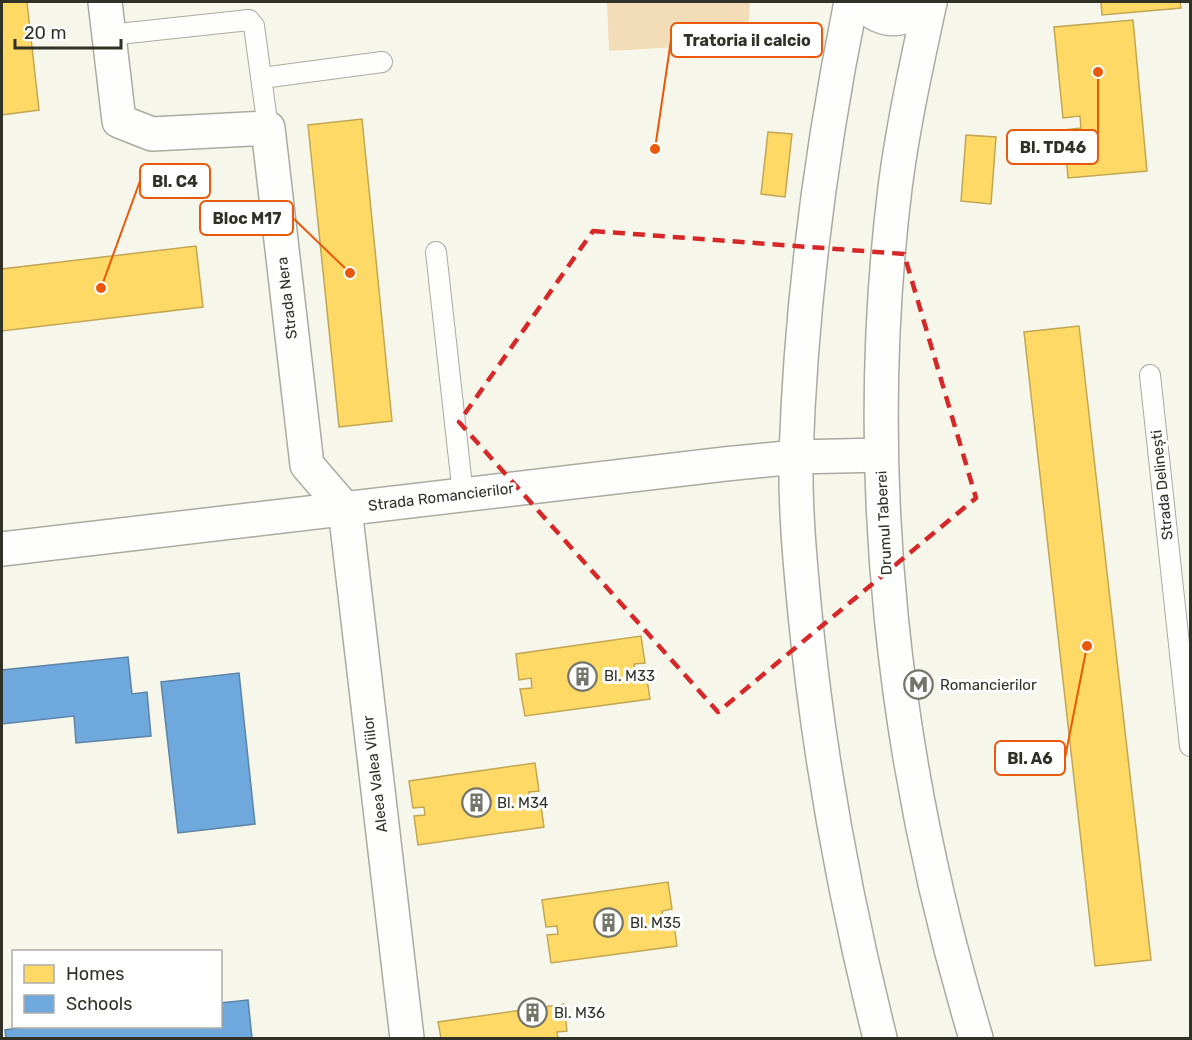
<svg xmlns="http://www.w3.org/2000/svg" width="1192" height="1040" font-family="Rubik,sans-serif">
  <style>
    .green { fill: #f3dcb8 }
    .homes { fill: #ffd966; stroke: #c1a753; stroke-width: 1.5 }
    .schools { fill: #6fa8dc; stroke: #5c84a6; stroke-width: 1.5 }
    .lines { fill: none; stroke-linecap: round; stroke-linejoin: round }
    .lane-casing { stroke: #aaaba0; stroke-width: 22 }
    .street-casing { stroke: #aaaba0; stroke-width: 36 }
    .secondary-casing { stroke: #aaaba0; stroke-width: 36 }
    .lane { stroke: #fefefc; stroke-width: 20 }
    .street { stroke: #fefefc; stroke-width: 33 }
    .secondary { stroke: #fefefc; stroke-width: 33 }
    .marked { fill: none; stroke: #d62828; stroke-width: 4.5; stroke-dasharray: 12 8; stroke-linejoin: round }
    .labels { text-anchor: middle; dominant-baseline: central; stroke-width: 6; stroke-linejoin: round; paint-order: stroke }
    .street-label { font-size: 15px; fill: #303127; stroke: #fff }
    .poi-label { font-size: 15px; fill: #303127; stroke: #fff; text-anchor: start }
    .leader { fill: none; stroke: #e8590c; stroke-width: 2 }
    .callout-dot { fill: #e8590c; stroke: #fff; stroke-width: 2 }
    .callout { fill: #fff; stroke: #e8590c; stroke-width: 2 }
    .callout-label { font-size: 16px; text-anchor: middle; font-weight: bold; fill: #303127 }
  </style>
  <rect width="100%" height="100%" fill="#f6f7ea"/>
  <polygon class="green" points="607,2 750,2 749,20 728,44 609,51"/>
  <g class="homes">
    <polygon points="2,2 27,2 39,110 2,115"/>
    <polygon points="1101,2 1180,2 1181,8 1102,15"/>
    <polygon points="1133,20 1147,171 1068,178 1064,130 1081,128 1080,116 1063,118 1054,27"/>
    <polygon points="362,119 392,421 339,427 308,125"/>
    <polygon points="768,132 792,134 785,197 761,194"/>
    <polygon points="966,135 996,137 991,204 961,201"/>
    <polygon points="196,246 203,307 2,331 2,269"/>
    <polygon points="1079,326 1151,960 1095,966 1024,332"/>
    <polygon points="641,636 645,663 634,664 636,673 646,672 650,699 525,716 520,689 532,688 531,678 519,680 516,654"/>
    <polygon points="535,763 539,791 529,792 530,800 540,799 544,827 418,845 414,816 425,815 424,807 413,808 409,781"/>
    <polygon points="668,882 672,909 662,911 663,920 673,918 677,946 551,963 547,935 558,934 557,926 546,927 542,900"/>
    <polygon points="564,1004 567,1031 557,1032 558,1038 441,1038 438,1022"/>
  </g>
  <g class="schools">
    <polygon points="128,657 132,694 147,692 151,736 76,743 74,716 2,724 2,670"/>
    <polygon points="239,673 255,824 178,833 161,682"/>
    <polygon points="248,1000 252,1038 6,1038 5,1030 31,1026 220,1026 220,1003"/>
  </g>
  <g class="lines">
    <defs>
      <g id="lane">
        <polyline points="109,35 249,20 254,26 268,128"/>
        <polyline points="262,78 382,62"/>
        <polyline points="436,252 463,495"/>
        <polyline points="1150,375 1190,746"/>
      </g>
      <polyline id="street" points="105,2 119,121 152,134 268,128 307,465 345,509 407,1038"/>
      <g id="secondary">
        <path d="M851 2C821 150 801 304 796 456 795 508 800 562 805 614 819 757 845 899 880 1038"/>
        <path d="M861 2C884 26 906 22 930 2"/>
        <path d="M930 2C917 63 903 125 895 188 860 473 893 764 976 1038"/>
        <polyline points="2,549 725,464 796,457 881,455"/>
      </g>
    </defs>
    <use href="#lane" class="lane-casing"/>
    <use href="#street" class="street-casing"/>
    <use href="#secondary" class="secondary-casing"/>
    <use href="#lane" class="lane"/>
    <use href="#street" class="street"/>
    <use href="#secondary" class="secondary"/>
  </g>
  <path class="marked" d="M593 231 904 254 976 498 718 712 459 422Z"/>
  <defs>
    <symbol id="building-ring" viewBox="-11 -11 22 22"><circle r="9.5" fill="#fff" stroke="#75766b" stroke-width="1.5"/><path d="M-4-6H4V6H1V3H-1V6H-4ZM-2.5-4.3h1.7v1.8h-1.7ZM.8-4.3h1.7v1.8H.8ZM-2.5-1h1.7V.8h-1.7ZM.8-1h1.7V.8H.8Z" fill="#75766b"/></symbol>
    <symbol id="metro-ring" viewBox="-11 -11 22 22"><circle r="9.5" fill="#fff" stroke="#75766b" stroke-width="1.5"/><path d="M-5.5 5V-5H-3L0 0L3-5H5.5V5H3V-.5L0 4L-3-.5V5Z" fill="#75766b"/></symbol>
  </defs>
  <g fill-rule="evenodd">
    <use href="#building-ring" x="566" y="660" width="33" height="33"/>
    <use href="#metro-ring" x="902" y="668" width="33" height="33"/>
    <use href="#building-ring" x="460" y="786" width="33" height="33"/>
    <use href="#building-ring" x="592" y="906" width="33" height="33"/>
    <use href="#building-ring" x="516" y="996" width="33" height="33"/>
  </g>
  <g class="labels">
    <g class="street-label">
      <text transform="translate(287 298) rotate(-97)">Strada Nera</text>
      <text transform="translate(1162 485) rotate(-96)">Strada Delinești</text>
      <text transform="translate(441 497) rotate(-7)">Strada Romancierilor</text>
      <text transform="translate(884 523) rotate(-93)">Drumul Taberei</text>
      <text transform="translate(375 774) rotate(-97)">Aleea Valea Viilor</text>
    </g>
    <g class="poi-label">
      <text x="604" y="676">Bl. M33</text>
      <text x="940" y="685">Romancierilor</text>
      <text x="497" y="803">Bl. M34</text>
      <text x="630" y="923">Bl. M35</text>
      <text x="554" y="1013">Bl. M36</text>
    </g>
  </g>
  <path class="leader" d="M655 149L671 40M1098 72L1098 147M101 288L140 181M350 273L293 218M1087 646L1065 758"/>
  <g class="callout-dot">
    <circle cx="655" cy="149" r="6"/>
    <circle cx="1098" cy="72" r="6"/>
    <circle cx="101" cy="288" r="6"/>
    <circle cx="350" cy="273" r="6"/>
    <circle cx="1087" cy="646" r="6"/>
  </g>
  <g class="callout">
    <rect x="671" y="23" width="151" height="34" rx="6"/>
    <rect x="1007" y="130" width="91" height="34" rx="6"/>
    <rect x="140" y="164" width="70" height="34" rx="6"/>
    <rect x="200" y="201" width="93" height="34" rx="6"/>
    <rect x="995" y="741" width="70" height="34" rx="6"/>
  </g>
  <g class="callout-label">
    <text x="747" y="46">Tratoria il calcio</text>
    <text x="1053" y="153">Bl. TD46</text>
    <text x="175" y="187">Bl. C4</text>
    <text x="247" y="224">Bloc M17</text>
    <text x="1030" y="764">Bl. A6</text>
  </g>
  <rect width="1192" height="1040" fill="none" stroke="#303127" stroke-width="6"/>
  <rect x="12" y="950" width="210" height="78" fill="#ffffff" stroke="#acada9" stroke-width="1.5"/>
  <rect x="24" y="965" width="30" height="18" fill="#ffd966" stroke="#acada9" stroke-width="1.5"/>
  <text x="66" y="980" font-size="18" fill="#303127">Homes</text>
  <rect x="24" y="995" width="30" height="18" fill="#6fa8dc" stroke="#acada9" stroke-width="1.5"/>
  <text x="66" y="1010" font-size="18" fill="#303127">Schools</text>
  <path d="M15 39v9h106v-9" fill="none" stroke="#303127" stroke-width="3"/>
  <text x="24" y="39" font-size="18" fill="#303127" stroke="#ffffff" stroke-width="4.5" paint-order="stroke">20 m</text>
</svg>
